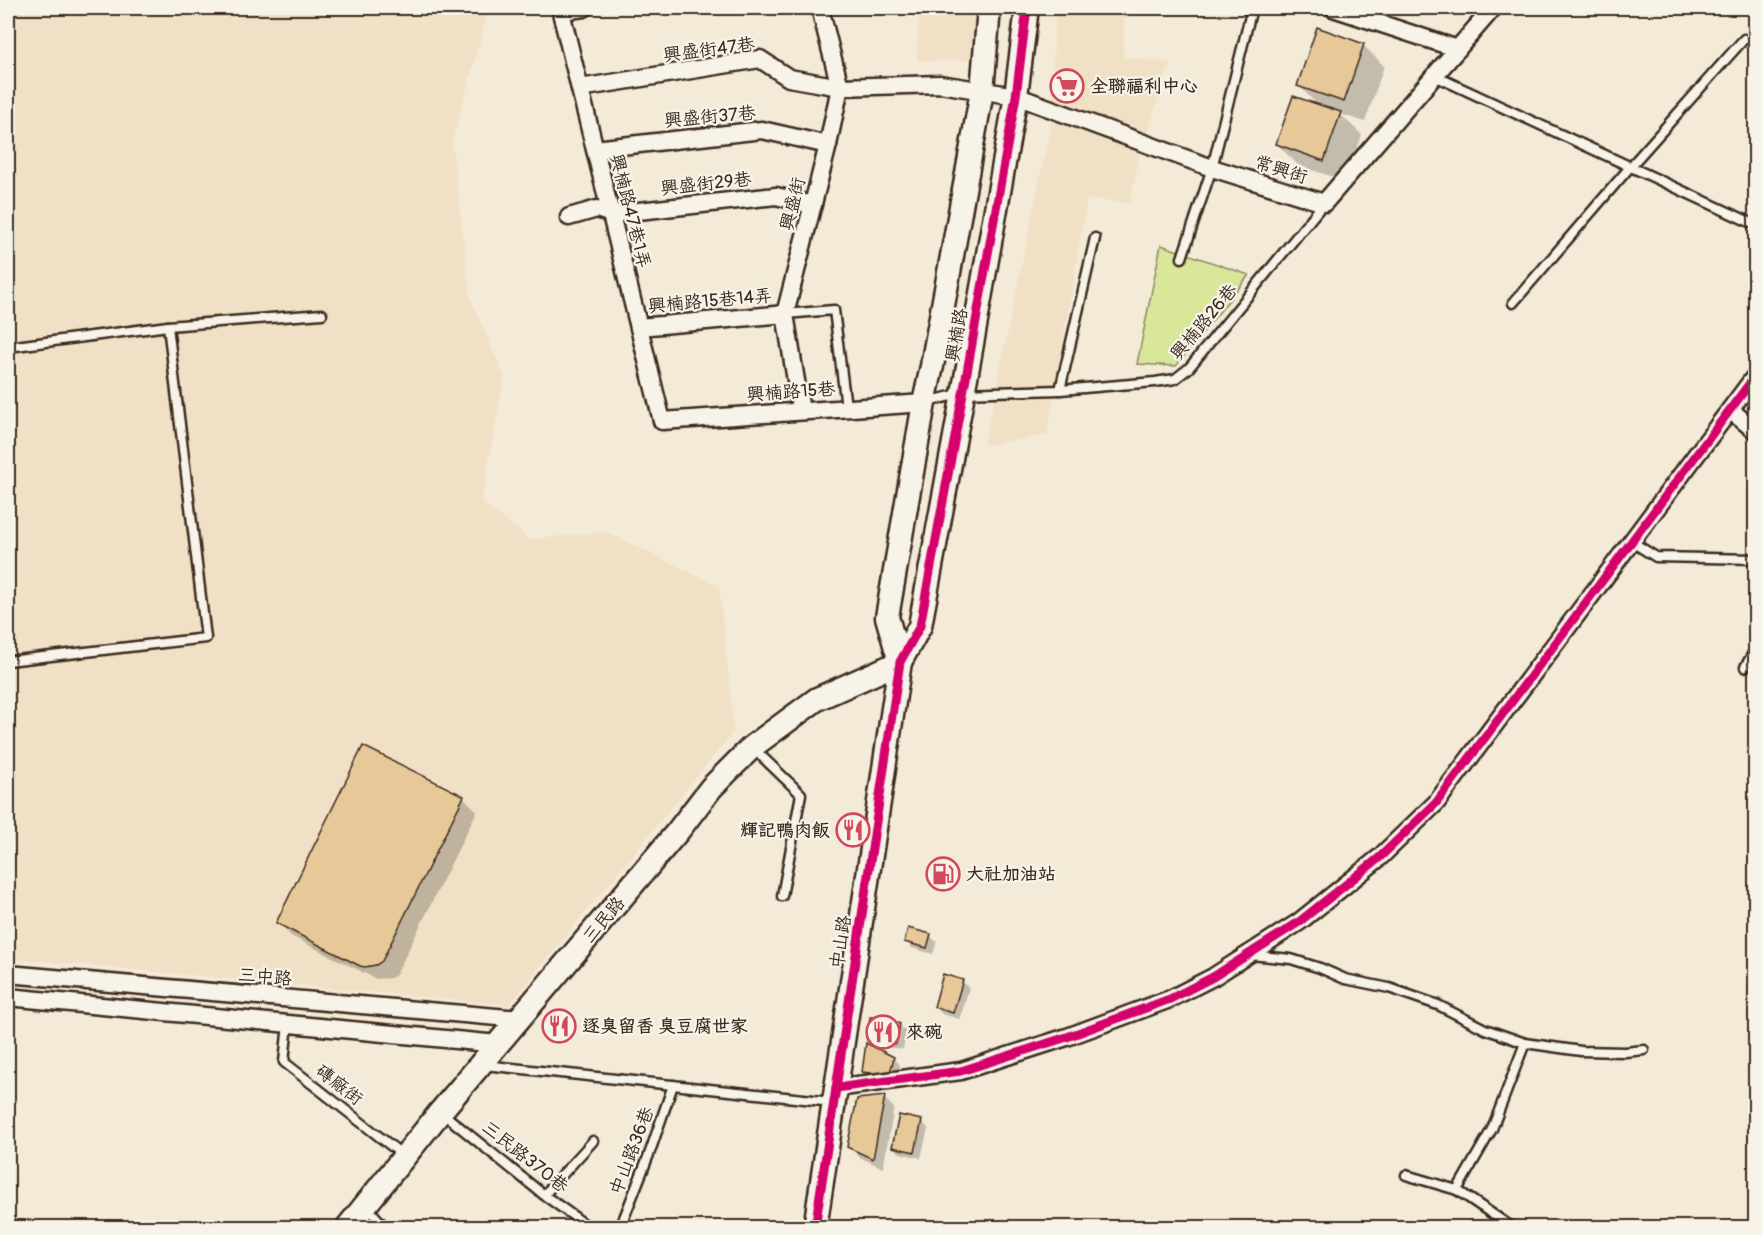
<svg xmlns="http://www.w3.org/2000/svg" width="1763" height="1235" font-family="Pangolin,'LXGW WenKai TC',sans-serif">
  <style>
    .built { fill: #f0e0c5 }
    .green { fill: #d9e79a; stroke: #8a885c; stroke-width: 1.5 }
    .shadow { fill: #0003 }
    .building { fill: #e6c899; stroke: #3b2a1e; stroke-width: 1.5 }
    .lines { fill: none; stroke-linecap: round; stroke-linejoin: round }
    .lane-casing { stroke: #3b2a1e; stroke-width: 13 }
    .street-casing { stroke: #3b2a1e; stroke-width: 21 }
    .secondary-casing { stroke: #3b2a1e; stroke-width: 27 }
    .lane { stroke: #f7f3e8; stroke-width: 8 }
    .street { stroke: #f7f3e8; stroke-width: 16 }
    .secondary { stroke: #f7f3e8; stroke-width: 22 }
    .cycleway-casing { stroke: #f7f3e8; stroke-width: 13 }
    .cycleway { stroke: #d6006c; stroke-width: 9 }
    .labels { text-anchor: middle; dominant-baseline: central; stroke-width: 4.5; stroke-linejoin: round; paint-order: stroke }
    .street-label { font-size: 18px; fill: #3b2a1e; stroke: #f7f3e8 }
    .poi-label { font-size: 18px; font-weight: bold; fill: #3b2a1e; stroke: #f7f3e8; text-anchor: start }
  </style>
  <rect width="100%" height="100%" fill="#f4ead8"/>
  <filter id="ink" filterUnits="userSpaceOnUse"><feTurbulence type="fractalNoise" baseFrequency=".0167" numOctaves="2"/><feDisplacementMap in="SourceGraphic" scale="12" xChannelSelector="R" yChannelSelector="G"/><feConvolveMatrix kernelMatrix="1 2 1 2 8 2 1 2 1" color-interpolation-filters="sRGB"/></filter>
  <g filter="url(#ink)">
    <g class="built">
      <polygon points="8,8 472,8 486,19 452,142 470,297 504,377 481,502 529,539 606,532 719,586 734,731 509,1005 8,958"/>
      <polygon points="919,8 978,8 974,60 917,61"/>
      <polygon points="1055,8 1125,8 1123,57 1170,63 1138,159 1130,203 1087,199 1047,435 984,445 1051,125"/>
    </g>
    <polygon class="green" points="1161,245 1249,275 1176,366 1137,364"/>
    <g class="shadow">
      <polygon points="1363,45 1384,66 1365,122 1340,114 1362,135 1345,181 1298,165 1277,144 1320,107 1298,85"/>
      <polygon points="463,797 477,811 396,975 391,978 376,979 291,936 278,922"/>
      <polygon points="930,936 937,942 933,954 912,948 905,941"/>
      <polygon points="962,981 969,988 960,1019 942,1014 935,1007"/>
      <polygon points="899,1025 906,1032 903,1049 875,1046 868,1039"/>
      <polygon points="893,1058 900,1065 897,1079 870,1078 864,1071"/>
      <polygon points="884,1098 894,1108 883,1168 859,1157 849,1146"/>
      <polygon points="921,1121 928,1128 921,1158 900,1153 893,1147"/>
    </g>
    <g class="building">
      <polygon points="1317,27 1364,44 1344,102 1297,86"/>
      <polygon points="1293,96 1341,112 1324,161 1276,144"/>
      <polygon points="363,746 464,796 382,961 376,965 365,967 360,966 276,923"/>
      <polygon points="908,928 931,934 927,948 904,942"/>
      <polygon points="943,974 963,980 953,1013 934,1007"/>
      <polygon points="870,1017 887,1018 900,1024 896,1044 867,1040"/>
      <polygon points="866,1043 894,1057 890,1073 879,1074 862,1072"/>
      <polygon points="885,1096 873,1159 847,1147 857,1099"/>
      <polygon points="899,1115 922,1120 915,1152 892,1147"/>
    </g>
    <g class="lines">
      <defs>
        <g id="lane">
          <polyline points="1435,76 1756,225"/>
          <polyline points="1182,258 1212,168 1252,8"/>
          <polyline points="1513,303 1630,167 1744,39"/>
          <polyline points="785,314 834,310 846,407"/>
          <polyline points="8,347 168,326 322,314"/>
          <polyline points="1060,390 1095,238"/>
          <polyline points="927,402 963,393 1060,390 1155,382 1175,379 1189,368 1324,203"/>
          <polyline points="1632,542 1656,557 1756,559"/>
          <polyline points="8,661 206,638 168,326"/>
          <polyline points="1745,667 1756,648"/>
          <polyline points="752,747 801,794 782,896"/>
          <polyline points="1250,955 1291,959 1320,968 1345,979 1389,988 1438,1005 1485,1029 1525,1043 1581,1051 1625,1052 1644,1050"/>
          <polyline points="288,1024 284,1062 404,1156"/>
          <polyline points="484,1065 832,1102"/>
          <polyline points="441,1112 544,1195 590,1228"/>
          <polyline points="1406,1175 1457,1190 1513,1228"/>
          <polyline points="1457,1190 1492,1129 1525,1043"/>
          <polyline points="544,1195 593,1141"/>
          <polyline points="366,1206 386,1228"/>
          <polyline points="620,1228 650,1152 673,1085"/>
        </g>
        <g id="street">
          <polyline points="560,8 662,421 924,403"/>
          <polyline points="1333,8 1458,49"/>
          <polyline points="561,11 584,8"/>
          <polyline points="580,88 760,59 789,78 840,87 940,84 1016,96 1212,168 1324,203 1493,8"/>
          <polyline points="595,149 762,130 828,145"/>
          <polyline points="569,217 597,209 611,214 776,196 813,205"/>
          <polyline points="639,327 785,314"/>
          <polyline points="1730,410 1756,431"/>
          <polyline points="801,411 785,314 828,145 840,87 820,8"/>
          <polyline points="8,974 520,1019"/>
          <polyline points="8,997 498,1044"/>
          <polyline points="836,1088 961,1071 1067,1037 1170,999 1213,977 1299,922 1379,858 1436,803 1756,375"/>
        </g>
        <g id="secondary">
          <polyline points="900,662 887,617 924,403 932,366 982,91 989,8"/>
          <polyline points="347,1228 441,1111 678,831 711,788 752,747 817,699 900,662"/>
          <polyline points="815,1228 900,662 920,626 967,372 1016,96 1027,8"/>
        </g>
      </defs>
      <use href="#lane" class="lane-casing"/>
      <use href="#street" class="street-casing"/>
      <use href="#secondary" class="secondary-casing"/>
      <use href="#lane" class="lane"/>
      <use href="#street" class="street"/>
      <use href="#secondary" class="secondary"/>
      <defs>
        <g id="cycleway">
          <polyline points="836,1088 961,1071 1067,1037 1170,999 1213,977 1299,922 1379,858 1436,803 1756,375"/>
          <polyline points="815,1228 900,662 920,626 967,372 1016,96 1027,8"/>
        </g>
      </defs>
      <use href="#cycleway" class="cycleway-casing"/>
      <use href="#cycleway" class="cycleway"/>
    </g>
  </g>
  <defs>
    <symbol id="supermarket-ring" viewBox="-11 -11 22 22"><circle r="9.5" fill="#f7f3e8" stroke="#d1495b" stroke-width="1.5"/><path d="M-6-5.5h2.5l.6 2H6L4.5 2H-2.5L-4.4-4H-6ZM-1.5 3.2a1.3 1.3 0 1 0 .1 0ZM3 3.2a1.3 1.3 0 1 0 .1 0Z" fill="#d1495b"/></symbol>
    <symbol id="restaurant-ring" viewBox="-11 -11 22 22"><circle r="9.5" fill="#f7f3e8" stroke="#d1495b" stroke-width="1.5"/><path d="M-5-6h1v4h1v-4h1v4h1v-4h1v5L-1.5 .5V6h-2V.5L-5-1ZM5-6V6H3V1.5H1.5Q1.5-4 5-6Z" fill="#d1495b"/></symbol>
    <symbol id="fuel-ring" viewBox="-11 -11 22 22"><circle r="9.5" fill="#f7f3e8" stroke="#d1495b" stroke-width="1.5"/><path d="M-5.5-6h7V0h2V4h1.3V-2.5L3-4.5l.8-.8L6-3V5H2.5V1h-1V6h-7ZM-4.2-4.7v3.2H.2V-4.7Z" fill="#d1495b"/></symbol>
  </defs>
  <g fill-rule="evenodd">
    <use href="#supermarket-ring" x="1048" y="67" width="38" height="38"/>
    <use href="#restaurant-ring" x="834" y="811" width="38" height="38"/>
    <use href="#fuel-ring" x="924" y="855" width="38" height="38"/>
    <use href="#restaurant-ring" x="540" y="1007" width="38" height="38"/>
    <use href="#restaurant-ring" x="864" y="1013" width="38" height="38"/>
  </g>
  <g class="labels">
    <g class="street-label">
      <text transform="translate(709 50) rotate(-7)">興盛街47巷</text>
      <text transform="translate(710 117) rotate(-5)">興盛街37巷</text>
      <text transform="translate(1281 170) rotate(17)">常興街</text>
      <text transform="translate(706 184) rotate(-6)">興盛街29巷</text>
      <text transform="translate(793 204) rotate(-76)">興盛街</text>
      <text transform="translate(630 211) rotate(76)">興楠路47巷1弄</text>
      <text transform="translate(710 301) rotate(-5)">興楠路15巷14弄</text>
      <text transform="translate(1204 322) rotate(-50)">興楠路26巷</text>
      <text transform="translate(957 335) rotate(-80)">興楠路</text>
      <text transform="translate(791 392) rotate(-4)">興楠路15巷</text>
      <text transform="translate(604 920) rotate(-50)">三民路</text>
      <text transform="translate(841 942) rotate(-81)">中山路</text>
      <text transform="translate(265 977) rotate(5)">三中路</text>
      <text transform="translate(339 1085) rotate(38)">磚廠街</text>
      <text transform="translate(632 1151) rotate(-69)">中山路36巷</text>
      <text transform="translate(525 1157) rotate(38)">三民路370巷</text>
    </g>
    <g class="poi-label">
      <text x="1090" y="86">全聯福利中心</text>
      <text x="830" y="830" text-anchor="end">輝記鴨肉飯</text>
      <text x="966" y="874">大社加油站</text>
      <text x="582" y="1026">逐臭留香 臭豆腐世家</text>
      <text x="906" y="1032">來碗</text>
    </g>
  </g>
  <rect width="1763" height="1235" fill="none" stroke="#f7f3e8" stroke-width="30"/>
  <rect x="15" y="15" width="1733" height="1205" fill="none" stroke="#3b2a1e" stroke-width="2" filter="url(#ink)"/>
</svg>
